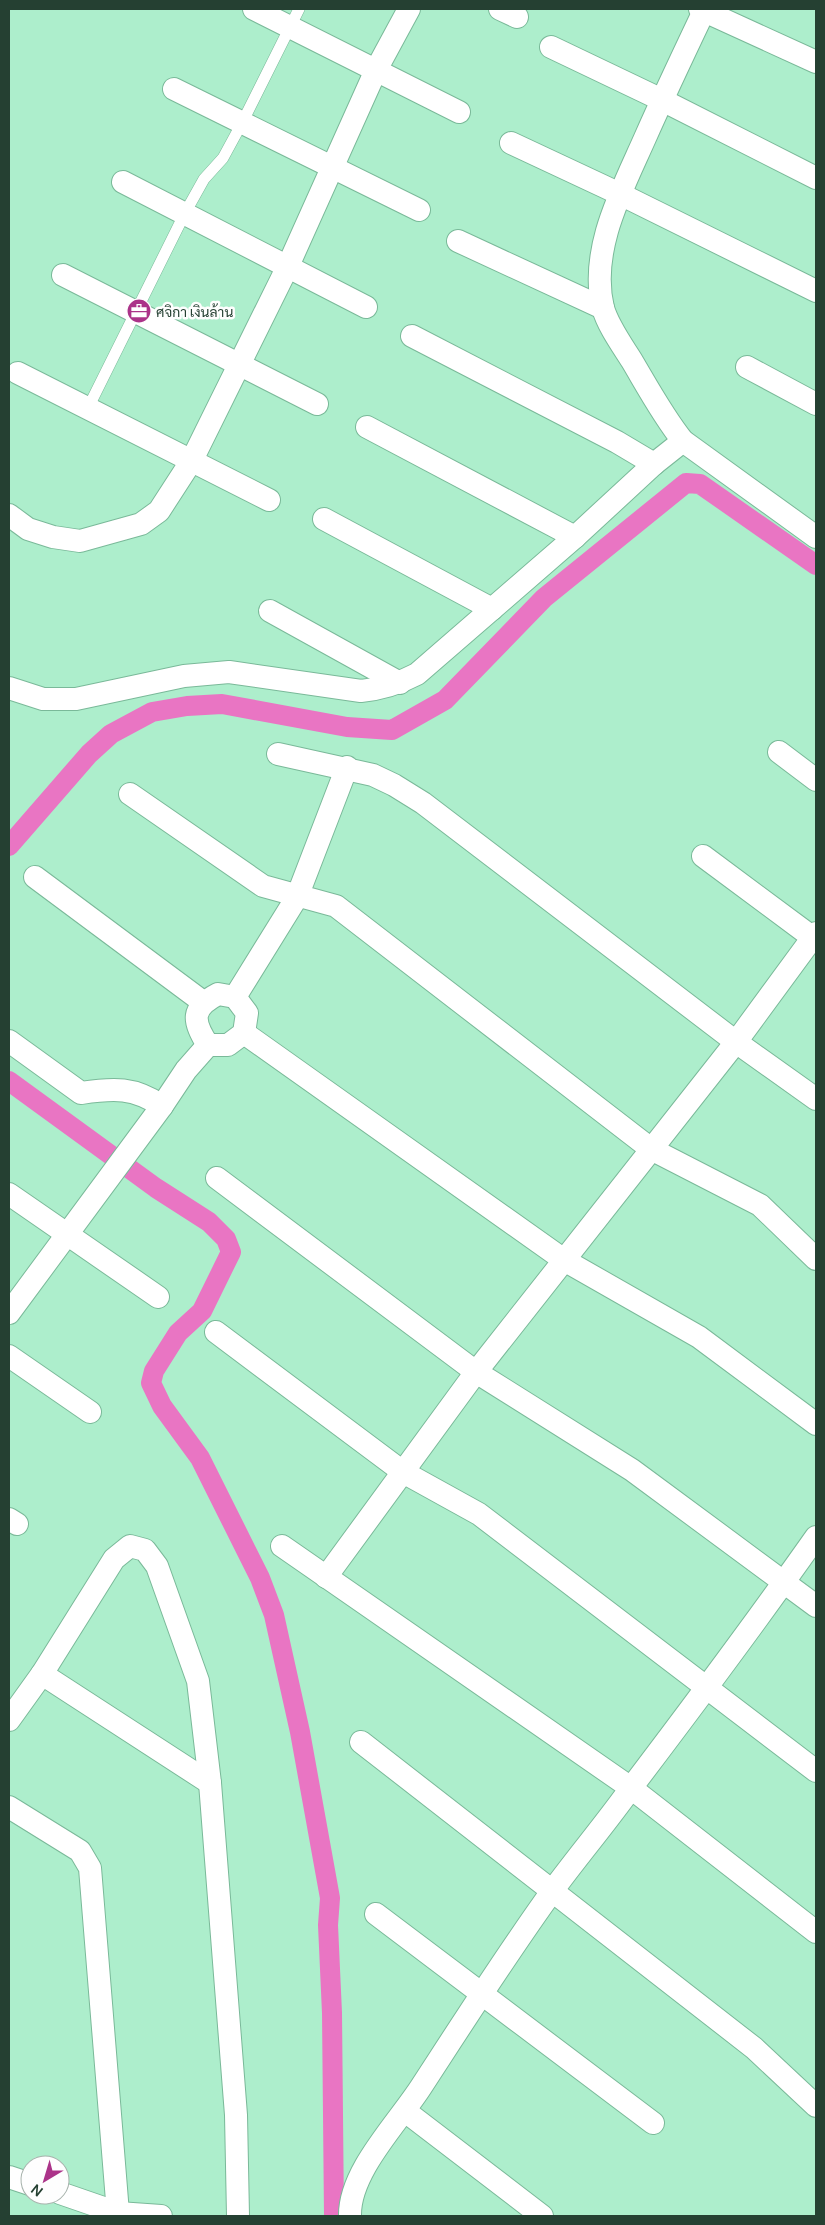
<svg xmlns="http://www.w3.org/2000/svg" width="825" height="2225" font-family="Manrope,Sarabun,sans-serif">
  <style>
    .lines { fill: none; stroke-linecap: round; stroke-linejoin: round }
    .canal { stroke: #e975c3; stroke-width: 20 }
    .lane-casing { stroke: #7ab999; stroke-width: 12 }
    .street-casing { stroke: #7ab999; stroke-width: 24 }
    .lane { stroke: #fff; stroke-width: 11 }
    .street { stroke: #fff; stroke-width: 22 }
    .labels { text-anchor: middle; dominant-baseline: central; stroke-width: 5; stroke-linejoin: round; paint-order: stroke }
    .poi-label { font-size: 14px; fill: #254032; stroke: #fefefe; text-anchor: start }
  </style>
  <rect width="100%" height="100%" fill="#adeecc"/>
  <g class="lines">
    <g class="canal">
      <polyline points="9,846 89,754 111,734 152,712 187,706 222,704 347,727 392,730 445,700 544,598 686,483 700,484 816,565"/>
      <polyline points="9,1081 156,1188 209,1222 226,1239 231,1252 202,1311 178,1333 154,1371 151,1383 162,1406 200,1458 260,1578 274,1615 300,1732 330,1898 328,1925 332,2013 334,2216"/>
    </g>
    <defs>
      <polyline id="lane" points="88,408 185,213 204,179 223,158 242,123 299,9"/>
      <g id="street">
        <polyline points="254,9 459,112"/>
        <polyline points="500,9 517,17"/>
        <polyline points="700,9 816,62"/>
        <path d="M704 11C684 53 664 95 645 138 622 190 589 250 603 308 608 326 622 345 632 361 648 388 663 416 683 441L816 537"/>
        <polyline points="551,47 662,100 816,178"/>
        <polyline points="174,89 419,210"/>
        <polyline points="511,143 620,194 816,291"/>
        <polyline points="123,182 366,307"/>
        <polyline points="458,241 603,308"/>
        <polyline points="63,275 317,404"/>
        <polyline points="412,336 617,442 654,464"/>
        <polyline points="747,367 816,404"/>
        <polyline points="18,373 269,500"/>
        <polyline points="367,427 575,537"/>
        <polyline points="9,515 28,529 53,537 80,541 141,524 159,511 192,460 288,266 376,70 409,9"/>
        <polyline points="324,519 492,609"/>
        <polyline points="270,611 400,683"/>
        <path d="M9 688 43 699H76L184 676 229 672 361 691C382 689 398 684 417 674L575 537 654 464 683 441"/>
        <polyline points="779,752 816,780"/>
        <polyline points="278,754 373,775 394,785 423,803 736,1042 816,1099"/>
        <polyline points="130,794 263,886 336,906 651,1149 760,1205 816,1259"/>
        <polyline points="703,856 816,940"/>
        <polyline points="35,877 203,1002"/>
        <path d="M218 994 235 997 247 1013 244 1033 228 1045H208C192 1021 191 1008 218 994Z"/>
        <polyline points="235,997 297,897 347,767"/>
        <polyline points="244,1033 564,1260 699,1337 816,1424"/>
        <path d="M9 1041 81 1093C114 1088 134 1087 162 1106"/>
        <polyline points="217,1178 476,1372 632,1470 816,1606"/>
        <polyline points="9,1194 158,1297"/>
        <polyline points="9,1313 162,1106 186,1070 208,1045"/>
        <polyline points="216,1332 403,1472 479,1514 816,1771"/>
        <polyline points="9,1356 90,1412"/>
        <polyline points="9,1519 17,1524"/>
        <polyline points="282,1546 631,1788 816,1932"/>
        <polyline points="326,1577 476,1372 736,1042 816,933"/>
        <polyline points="42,1674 210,1783"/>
        <polyline points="9,1720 42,1674 114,1559 130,1546 145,1550 157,1566 198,1681 210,1783 236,2115 238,2216"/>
        <polyline points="361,1742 754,2048 816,2106"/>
        <polyline points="9,1807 80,1851 90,1868 118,2213"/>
        <polyline points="376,1914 653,2123"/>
        <polyline points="405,2111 542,2216"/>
        <polyline points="9,2177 30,2184"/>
        <polyline points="60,2193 118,2213 161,2216"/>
        <path d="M350 2216C349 2172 397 2124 421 2087 464 2021 506 1955 553 1890 578 1856 606 1823 631 1788 694 1705 756 1622 816 1537"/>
      </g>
    </defs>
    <use href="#lane" class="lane-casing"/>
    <use href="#street" class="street-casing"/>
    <use href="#lane" class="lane"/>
    <use href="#street" class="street"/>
  </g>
  <defs>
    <symbol id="office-disc" viewBox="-11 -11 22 22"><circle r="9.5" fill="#ab3389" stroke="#fefefe"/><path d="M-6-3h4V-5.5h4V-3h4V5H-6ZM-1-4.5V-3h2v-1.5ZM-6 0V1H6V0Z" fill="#fff"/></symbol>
  </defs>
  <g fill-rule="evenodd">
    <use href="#office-disc" x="125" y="297" width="28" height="28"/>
  </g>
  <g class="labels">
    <g class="poi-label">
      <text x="156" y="311">ศจิกา เงินล้าน</text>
    </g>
  </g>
  <rect width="825" height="2225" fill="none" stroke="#254032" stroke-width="20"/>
  <g transform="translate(45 2180) rotate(218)"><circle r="24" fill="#fefefe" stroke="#a7b2ac"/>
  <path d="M0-4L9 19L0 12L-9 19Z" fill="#ab3389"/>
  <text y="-8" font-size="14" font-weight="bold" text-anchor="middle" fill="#254032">N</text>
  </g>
</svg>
